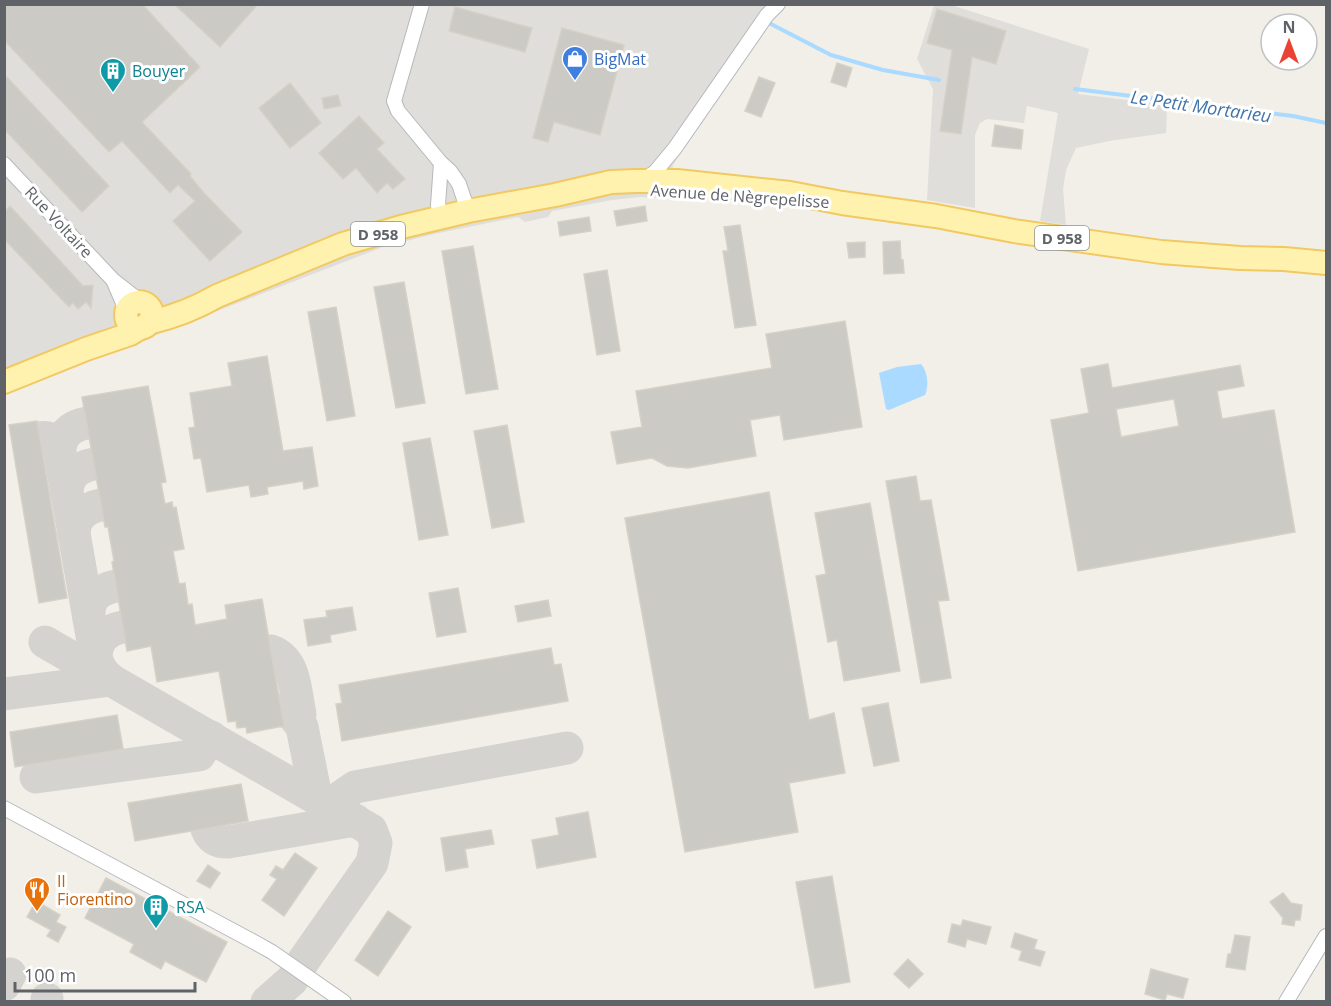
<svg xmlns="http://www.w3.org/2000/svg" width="1331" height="1006" font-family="'Open Sans',sans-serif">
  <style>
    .industrial { fill: #e0deda }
    .water { fill: #aadaff }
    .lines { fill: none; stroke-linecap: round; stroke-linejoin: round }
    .stream { stroke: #aadaff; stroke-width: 4 }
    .taxiway { stroke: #d4d3d0; stroke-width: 33 }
    .building { fill: #cccac5; stroke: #d6d1c6; stroke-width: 1.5; fill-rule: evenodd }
    .street-casing { stroke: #b5b8bc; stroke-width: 16 }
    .primary-casing { stroke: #f2c960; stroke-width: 26 }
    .street { stroke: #fff; stroke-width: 14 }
    .primary { stroke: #fff2af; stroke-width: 22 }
    .labels { text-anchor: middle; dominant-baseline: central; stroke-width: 6; stroke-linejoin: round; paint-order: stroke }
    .shield { fill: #fff; stroke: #8f9295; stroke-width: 1.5 }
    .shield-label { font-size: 15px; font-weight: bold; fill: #5f6368 }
    .shop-label { font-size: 16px; fill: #366cbe; stroke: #fff; text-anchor: start }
    .culture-label { font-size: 16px; fill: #0d838f; stroke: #fff; text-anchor: start }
    .street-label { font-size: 16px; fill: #5f6368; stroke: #fff }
    .food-label { font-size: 16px; fill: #c56008; stroke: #fff; text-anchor: start }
    .water-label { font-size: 18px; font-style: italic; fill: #4174aa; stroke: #fff }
  </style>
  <rect width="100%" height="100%" fill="#f1efe8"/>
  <g class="industrial">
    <polygon points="5,5 784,5 778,10 724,86 673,165 665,198 641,197 612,200 552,211 548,217 525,222 518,217 434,234 383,247 178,326 5,395"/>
    <polygon points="934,5 951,5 1089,49 1078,94 1167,105 1166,133 1109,141 1076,148 1066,170 1063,189 1066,225 1040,221 1058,113 1027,106 1024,123 987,119 980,123 975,135 975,208 927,200 933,89 917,59"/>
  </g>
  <path class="water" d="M921 364C928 372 929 386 925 395L889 410 886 409 879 373 897 367Z"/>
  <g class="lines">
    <g class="stream">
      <polyline points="767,22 831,55 883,70 939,80"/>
      <polyline points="1075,89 1293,116 1326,123"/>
    </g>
    <g class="taxiway">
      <path d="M39 438C49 436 55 440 59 449L96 658C99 668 103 674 111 680"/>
      <path d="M60 454C59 436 70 426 87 423"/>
      <path d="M67 495C66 477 77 467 94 464"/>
      <path d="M74 535C74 517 85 508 101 505"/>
      <path d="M89 619C88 599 96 590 116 586"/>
      <polyline points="45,642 371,830 376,843 372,863 304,960 292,980 267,1002"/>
      <path d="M271 651C296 660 295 691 300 714"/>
      <path d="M96 658C96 640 106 630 123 627"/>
      <polyline points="4,694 111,680"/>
      <polyline points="282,710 293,715 302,727 316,797"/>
      <polyline points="36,777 199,755 211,737"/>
      <polyline points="329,805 355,787 567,748"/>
      <path d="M207 829C211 839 218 842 228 842L355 820"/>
      <polyline points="4,985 10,974"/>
      <polyline points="47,999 47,1002"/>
    </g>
  </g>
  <g class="building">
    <polygon points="4,4 142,4 200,67 142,122 191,174 190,176 204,193 242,232 210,261 173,221 195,201 178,185 170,193 122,141 109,152 4,40"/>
    <polygon points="174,4 258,4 220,47"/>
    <polygon points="455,7 532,28 525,52 449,31"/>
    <polygon points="937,9 1006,31 996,64 972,57 961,134 940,131 952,50 927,43"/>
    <polygon points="562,28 624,45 600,135 554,122 548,142 533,138"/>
    <polygon points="837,63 852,68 846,87 831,82"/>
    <polygon points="4,74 109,186 82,212 4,129"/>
    <polygon points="759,77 775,83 761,117 745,111"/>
    <polygon points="290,83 321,123 290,148 259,108"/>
    <polygon points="338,95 341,106 324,109 322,98"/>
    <polygon points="359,116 384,143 377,149 405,179 393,189 387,183 377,193 356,168 343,179 319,153"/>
    <polygon points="995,125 1023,130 1021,149 992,146"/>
    <polygon points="10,206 83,286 93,285 91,308 86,302 78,309 73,303 69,307 4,239 4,212"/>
    <polygon points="645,206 647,221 617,226 614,211"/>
    <polygon points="589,217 591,231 560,236 558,222"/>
    <polygon points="740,225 756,325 735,328 723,251 728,251 724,227"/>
    <polygon points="900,241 901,259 903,260 904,273 884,274 883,242"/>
    <polygon points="865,242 865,257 849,258 847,243"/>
    <polygon points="473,246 498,389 466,394 442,251"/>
    <polygon points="607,270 620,351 597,355 584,274"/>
    <polygon points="404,282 425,403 396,408 374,287"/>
    <polygon points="336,307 355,416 327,421 308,312"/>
    <polygon points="845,321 862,427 784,440 780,415 750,420 756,456 688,468 667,466 652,458 617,464 611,432 642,427 636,391 772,368 766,334"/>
    <polygon points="267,356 283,451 312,447 318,486 304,489 303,481 267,487 268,494 251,497 249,485 207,492 201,458 194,459 189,428 195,427 190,393 232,386 228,363"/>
    <path d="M1108 364 1112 388 1240 365 1244 386 1217 391 1222 419 1274 410 1295 532 1078 571 1051 420 1089 413 1081 369ZM1174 399 1179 426 1121 437 1116 409Z"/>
    <polygon points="148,386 166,482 161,483 165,504 172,502 173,508 176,507 184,549 173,551 179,584 185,583 188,605 192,604 195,625 227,619 225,605 262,599 284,726 247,733 246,727 237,728 236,721 228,722 219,671 157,682 151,646 127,651 112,562 114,561 108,527 105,527 82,397"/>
    <polygon points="37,421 67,598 39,603 9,425"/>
    <polygon points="507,425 524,522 492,528 474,431"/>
    <polygon points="430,438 448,535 419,540 403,443"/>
    <polygon points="916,476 920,501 931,500 949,600 938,601 951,678 921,683 886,481"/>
    <polygon points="769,492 809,720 834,713 845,773 789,783 798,832 685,852 625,518"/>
    <polygon points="870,503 900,671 844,681 837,640 828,642 816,576 826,574 815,513"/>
    <polygon points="458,588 466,632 437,637 429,593"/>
    <polygon points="548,600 551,616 518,622 515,606"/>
    <polygon points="352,607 356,630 330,635 331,642 308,646 304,620 327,617 326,611"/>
    <polygon points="551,648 554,665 561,664 568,701 342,741 336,704 342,703 339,685"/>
    <polygon points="888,703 899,761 874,766 862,708"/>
    <polygon points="117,715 123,749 15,767 10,732"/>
    <polygon points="241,784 248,821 135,841 128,803"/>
    <polygon points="588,812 596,857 537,868 532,840 559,835 556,818"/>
    <polygon points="491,830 494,844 465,849 468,867 446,871 441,838"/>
    <polygon points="295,853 317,868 284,916 262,900 277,879 270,875 276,866 283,870"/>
    <polygon points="208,865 220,873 210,888 197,881"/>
    <polygon points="832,876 850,982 815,988 796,882"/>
    <polygon points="106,878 227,942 206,982 165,961 161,969 130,952 134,944 85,918"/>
    <polygon points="1283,893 1291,903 1302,905 1300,920 1295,920 1294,926 1282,924 1283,918 1270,902"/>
    <polygon points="36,901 60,915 56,922 66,927 58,942 47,936 51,930 27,917"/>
    <polygon points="388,911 411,927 378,976 355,960"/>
    <polygon points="963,920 991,927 986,944 967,939 965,947 948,942 952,924 961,926"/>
    <polygon points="1015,933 1037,940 1034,949 1045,952 1040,966 1019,960 1022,951 1011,947"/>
    <polygon points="1235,935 1250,937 1245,970 1226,967 1228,954 1231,954"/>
    <polygon points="908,959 923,974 909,988 894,974"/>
    <polygon points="1151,969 1188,979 1183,998 1167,994 1165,1000 1145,994"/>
  </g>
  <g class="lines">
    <defs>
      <g id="street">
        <polyline points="422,4 394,101 398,111 441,163 450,171 459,184 468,211"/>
        <polyline points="4,164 113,280 141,302"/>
        <polyline points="643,179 648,177 655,172 675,148 767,15 778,4"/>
        <polyline points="440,217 438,205 441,163"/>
        <polyline points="114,282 123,303 126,314"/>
        <polyline points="4,808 256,943 272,952 344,1002"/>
        <polyline points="1286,1002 1326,936"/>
      </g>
      <g id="primary">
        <circle cx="139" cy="315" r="13"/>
        <path d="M148 323C173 317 195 309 217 296L343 244 401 227 468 211 555 195 611 182 636 181H677L790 193 842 203 936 216 1014 231 1161 252 1240 258 1284 259 1326 263"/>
        <polyline points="4,382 86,349 130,334 140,328"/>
      </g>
    </defs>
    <use href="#street" class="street-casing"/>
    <use href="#primary" class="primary-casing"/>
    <use href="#street" class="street"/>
    <use href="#primary" class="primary"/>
  </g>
  <defs>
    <symbol id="shop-pin" viewBox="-11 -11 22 30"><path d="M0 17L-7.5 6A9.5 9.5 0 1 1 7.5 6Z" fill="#3f7fe0" stroke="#fff"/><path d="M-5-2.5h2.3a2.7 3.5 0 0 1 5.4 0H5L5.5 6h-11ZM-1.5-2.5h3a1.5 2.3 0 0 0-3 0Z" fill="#fff"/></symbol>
    <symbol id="building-pin" viewBox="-11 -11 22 30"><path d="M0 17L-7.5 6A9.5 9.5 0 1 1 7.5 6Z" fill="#0f9aa8" stroke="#fff"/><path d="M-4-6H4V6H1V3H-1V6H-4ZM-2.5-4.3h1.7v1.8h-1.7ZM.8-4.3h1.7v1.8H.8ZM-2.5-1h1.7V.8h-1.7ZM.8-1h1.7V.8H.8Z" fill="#fff"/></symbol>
    <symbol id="restaurant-pin" viewBox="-11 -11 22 30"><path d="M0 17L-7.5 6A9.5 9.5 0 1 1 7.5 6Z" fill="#e8710a" stroke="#fff"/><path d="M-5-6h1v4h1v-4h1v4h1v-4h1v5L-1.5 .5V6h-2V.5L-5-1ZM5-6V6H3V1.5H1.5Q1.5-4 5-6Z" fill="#fff"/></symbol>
  </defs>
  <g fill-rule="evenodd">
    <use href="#shop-pin" x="560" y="44" width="30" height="40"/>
    <use href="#building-pin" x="98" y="56" width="30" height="40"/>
    <use href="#restaurant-pin" x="22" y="875" width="30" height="40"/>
    <use href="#building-pin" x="141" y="892" width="30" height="40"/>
  </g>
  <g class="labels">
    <g class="shield">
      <rect x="351" y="222" width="54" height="24" rx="4.5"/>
      <rect x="1035" y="226" width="54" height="24" rx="4.5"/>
    </g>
    <g class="shield-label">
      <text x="378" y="234">D 958</text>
      <text x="1062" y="238">D 958</text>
    </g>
    <g class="shop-label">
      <text x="594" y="59">BigMat</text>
    </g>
    <g class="culture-label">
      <text x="132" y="71">Bouyer</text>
      <text x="176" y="907">RSA</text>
    </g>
    <g class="street-label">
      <text transform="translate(740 196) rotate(4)">Avenue de Nègrepelisse</text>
      <text transform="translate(59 222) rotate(47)">Rue Voltaire</text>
    </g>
    <g class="food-label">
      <text x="57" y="881">Il<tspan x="57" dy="18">Fiorentino</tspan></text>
    </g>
    <g class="water-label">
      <text transform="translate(1201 106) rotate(8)">Le Petit Mortarieu</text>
    </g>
  </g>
  <rect width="1331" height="1006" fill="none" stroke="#5f6368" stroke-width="12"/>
  <g transform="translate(1289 42)"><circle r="28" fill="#ffffff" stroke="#bfc1c3" stroke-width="1.5"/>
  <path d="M0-4.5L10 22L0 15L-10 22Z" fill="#ea4335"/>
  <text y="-9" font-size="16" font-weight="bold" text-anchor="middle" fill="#5f6368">N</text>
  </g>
  <path d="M15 982v9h180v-9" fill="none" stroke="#5f6368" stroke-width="3"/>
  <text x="24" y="982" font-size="18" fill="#5f6368" stroke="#ffffff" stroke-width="4.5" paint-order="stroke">100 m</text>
</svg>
